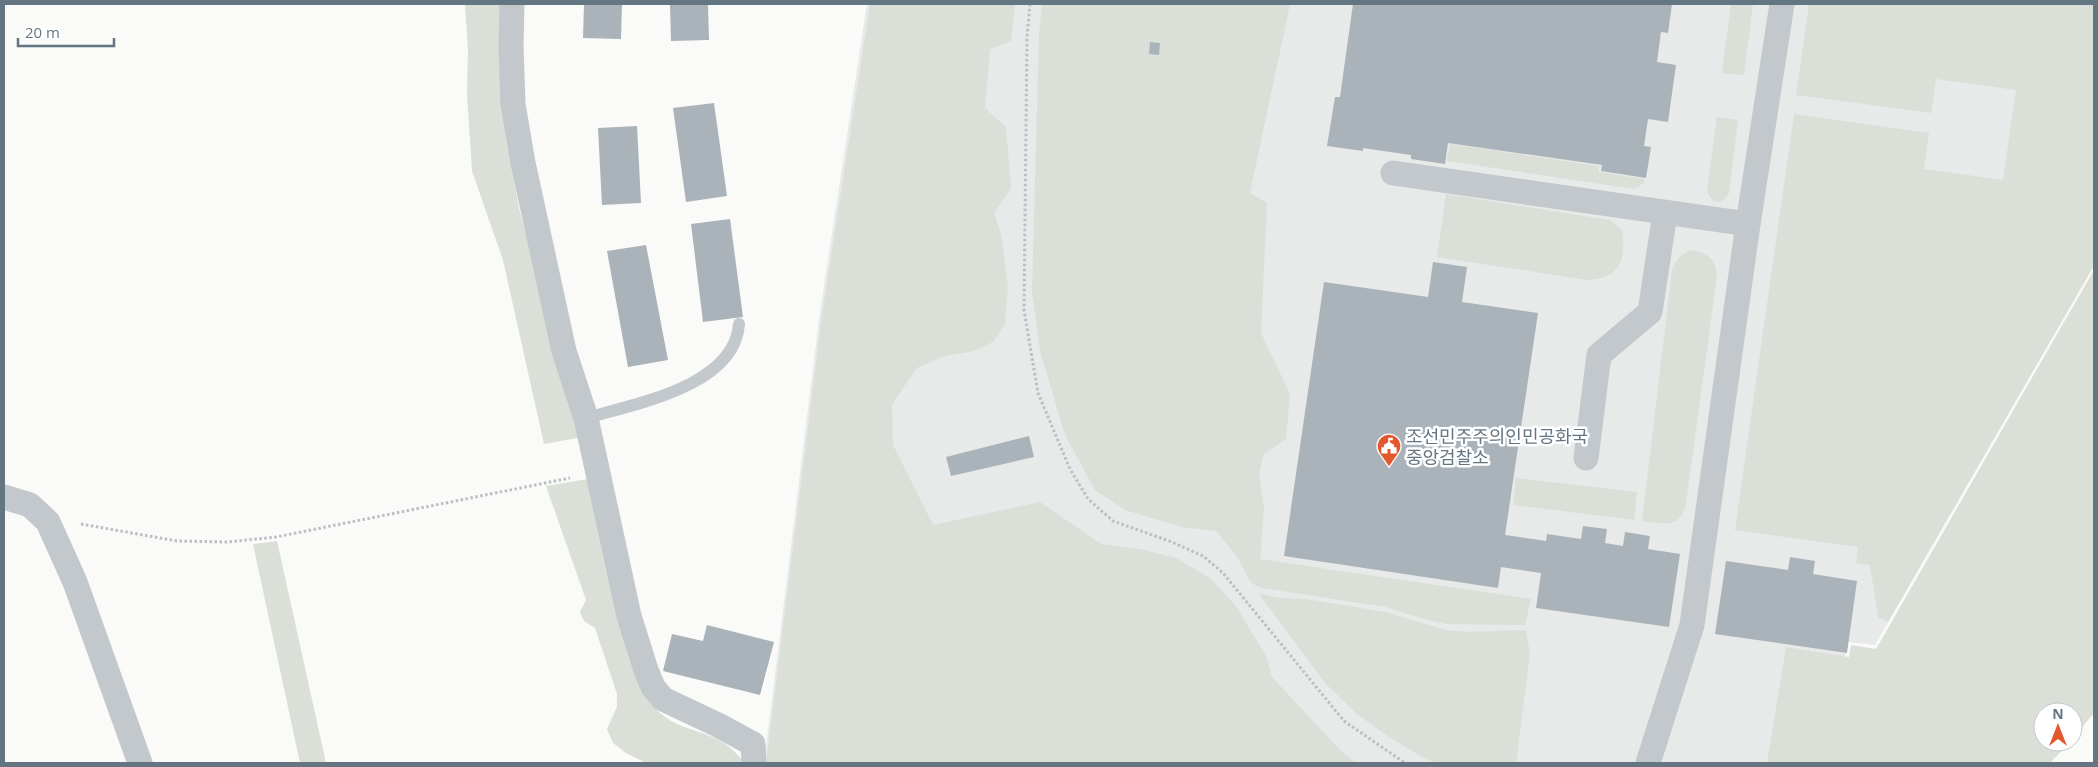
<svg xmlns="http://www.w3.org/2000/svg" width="2098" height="767" font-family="'Open Sans','Noto Sans KR',sans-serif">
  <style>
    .built { fill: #e8e9e9 }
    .green { fill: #dadfd7 }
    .building { fill: #aab3b9 }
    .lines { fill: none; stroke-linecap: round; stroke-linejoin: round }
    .path { stroke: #bbbfc2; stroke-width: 3; stroke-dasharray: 2.5 2.5; stroke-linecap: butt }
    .service { stroke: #c3c8cc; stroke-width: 12 }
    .minor { stroke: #c3c8cc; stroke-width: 25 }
    .labels { text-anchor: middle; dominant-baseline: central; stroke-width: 5; stroke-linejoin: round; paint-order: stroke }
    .poi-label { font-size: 18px; fill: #657683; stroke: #fff; text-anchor: start }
  </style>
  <rect width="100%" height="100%" fill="#fafaf8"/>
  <polygon class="built" points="867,4 2094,4 2094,266 1875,645 1848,642 1844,667 1790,763 764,763 820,312"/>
  <g class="green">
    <polygon points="465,4 501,4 506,137 519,208 555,344 583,437 544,444 503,260 472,171 467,95 468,50"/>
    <polygon points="870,4 1015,4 1011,41 990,49 985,108 1006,127 1011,188 994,213 1001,234 1008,287 1005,324 993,342 974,351 945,356 917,368 892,404 893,445 933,525 1040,502 1101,544 1140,549 1176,558 1210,578 1236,606 1266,656 1272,677 1341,751 1356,763 766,763 822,315"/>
    <polygon points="1042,4 1290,4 1250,193 1267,203 1261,333 1290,394 1286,439 1264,454 1259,473 1264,509 1260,559 1531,599 1525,625 1446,624 1417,617 1386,607 1261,588 1251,583 1236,555 1216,531 1182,527 1125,510 1095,490 1065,435 1040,351 1032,292 1039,36"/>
    <polygon points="1731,4 1753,4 1744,75 1722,73"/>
    <polygon points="1809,4 2094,4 2094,265 1888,622 1878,617 1870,565 1856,563 1858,547 1735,530 1794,114 1929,133 1924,169 2003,180 2016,90 1936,79 1931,113 1796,95"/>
    <path d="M1717 117 1738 120 1729 193C1723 206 1710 204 1707 190Z"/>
    <polygon points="1450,144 1599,166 1599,172 1644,179 1644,183 1634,189 1447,161"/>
    <path d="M1446 194 1610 220 1622 230C1626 260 1621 278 1587 280L1437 257Z"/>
    <path d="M1692 250C1708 253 1716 260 1717 276L1686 503C1681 530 1663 523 1642 521L1672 270C1676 259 1681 254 1692 250Z"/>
    <polygon points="2094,270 2094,713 2073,738 2073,712 2043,712 2043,742 2070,742 2050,763 1767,763 1786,647 1849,657 1851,645 1876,649"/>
    <path d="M594 478 649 701C673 732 693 725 722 742 731 747 738 755 745 763H646L626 753 613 743 607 729 617 707V694L595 628 584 621 580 612 586 600 546 486Z"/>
    <polygon points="1516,478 1637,492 1634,520 1513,505"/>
    <polygon points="277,541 326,763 300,763 253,544"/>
    <polygon points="1259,594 1281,598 1307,599 1385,612 1446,630 1467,632 1526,630 1530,654 1516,763 1436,763 1424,758 1389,737 1357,714 1326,684"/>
  </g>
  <g class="building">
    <polygon points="584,4 622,4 621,39 583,38"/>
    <polygon points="670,4 708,4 709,40 671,41"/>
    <polygon points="1353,4 1672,4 1668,33 1661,32 1657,62 1676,65 1668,122 1648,119 1644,146 1651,147 1646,178 1601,171 1602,165 1448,143 1445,164 1411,159 1411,155 1363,148 1363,151 1327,146 1335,97 1340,97"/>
    <polygon points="1150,42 1160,43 1159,55 1149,54"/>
    <polygon points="714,103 727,196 686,202 673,108"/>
    <polygon points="637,126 641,203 602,205 598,128"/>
    <polygon points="730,219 743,317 703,322 691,224"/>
    <polygon points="646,245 668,360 628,367 607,251"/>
    <polygon points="1433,262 1467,267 1462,302 1538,313 1505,535 1546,541 1547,534 1581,539 1583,526 1607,529 1605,543 1623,546 1625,532 1650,536 1648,549 1680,554 1669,627 1536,608 1541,573 1501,567 1498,588 1284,556 1324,282 1428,297"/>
    <polygon points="1029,436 1034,457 951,476 946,457"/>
    <polygon points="1790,557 1815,561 1813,574 1857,581 1847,653 1715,634 1726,561 1788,570"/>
    <polygon points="707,625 774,642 760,695 663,671 672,634 703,641"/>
  </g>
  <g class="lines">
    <g class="path">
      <polyline points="1030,4 1027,37 1024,310 1038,393 1070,469 1088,499 1113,521 1172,542 1203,556 1223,573 1344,721 1405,763"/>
      <polyline points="81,524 177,541 226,542 276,537 570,478"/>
    </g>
    <path class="service" d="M586 418C635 404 735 386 739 324"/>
    <g class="minor">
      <polyline points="512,4 511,47 513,104 523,163 564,351 586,418 629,616 646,670 653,687 663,699 718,725 753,744 754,763"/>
      <polyline points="1393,173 1748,224"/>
      <polyline points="1586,458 1599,355 1650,312 1665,213"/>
      <polyline points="4,497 30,505 48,522 75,582 140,763"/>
      <polyline points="1648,763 1692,625 1748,224 1782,4"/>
    </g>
  </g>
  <defs>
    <symbol id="civic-pin" viewBox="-11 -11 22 30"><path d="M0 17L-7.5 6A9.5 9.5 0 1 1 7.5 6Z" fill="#e4572e" stroke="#fff"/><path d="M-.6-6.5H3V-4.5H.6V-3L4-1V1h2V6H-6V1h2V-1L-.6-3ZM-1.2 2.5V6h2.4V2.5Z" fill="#fff"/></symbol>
  </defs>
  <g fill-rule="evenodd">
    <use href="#civic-pin" x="1375" y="432" width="28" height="38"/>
  </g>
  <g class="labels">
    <g class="poi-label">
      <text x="1406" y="436">조선민주주의인민공화국<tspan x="1406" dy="21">중앙검찰소</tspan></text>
    </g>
  </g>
  <rect width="2098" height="767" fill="none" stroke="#657683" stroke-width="10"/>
  <g transform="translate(2058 727)"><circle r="24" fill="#ffffff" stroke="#c1c8cd"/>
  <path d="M0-4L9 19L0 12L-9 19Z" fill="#e4572e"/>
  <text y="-8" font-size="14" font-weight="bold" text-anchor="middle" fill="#657683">N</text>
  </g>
  <path d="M18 38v8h96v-8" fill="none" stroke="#657683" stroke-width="2.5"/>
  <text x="25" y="38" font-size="15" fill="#657683" stroke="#ffffff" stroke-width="4" paint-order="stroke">20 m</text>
</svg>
